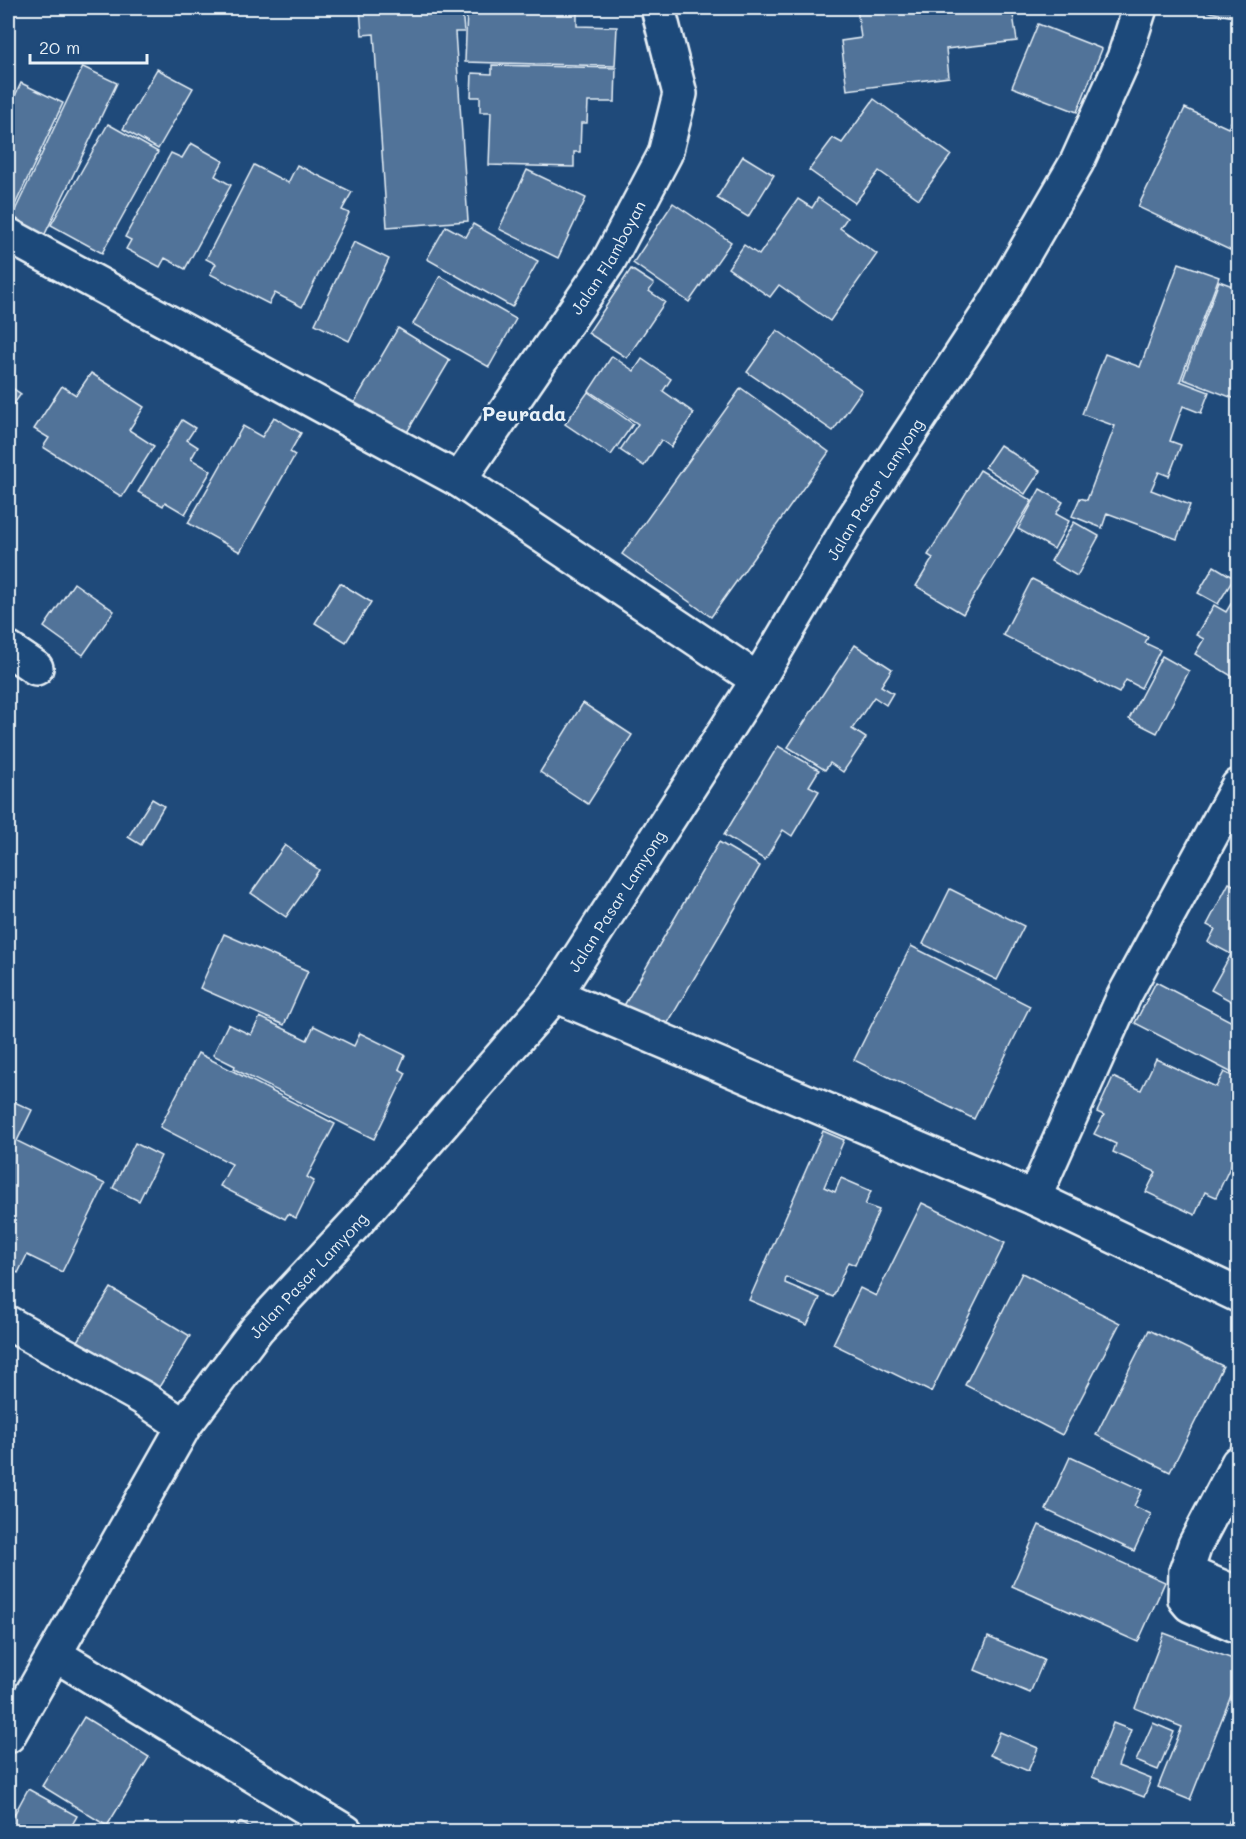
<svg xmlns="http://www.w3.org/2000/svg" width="1246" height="1839" font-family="Mali,sans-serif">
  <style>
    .building { fill: #517399; stroke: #e8f1f8; stroke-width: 1.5 }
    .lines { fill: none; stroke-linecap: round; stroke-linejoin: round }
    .minor-casing { stroke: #e8f1f8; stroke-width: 38 }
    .minor { stroke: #1f4a7a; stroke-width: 33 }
    .labels { text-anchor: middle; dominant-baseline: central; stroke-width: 5; stroke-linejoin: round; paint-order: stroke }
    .street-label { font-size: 16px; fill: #e8f1f8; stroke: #1f4a7a }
    .quarter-label { font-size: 20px; font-weight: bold; fill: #e8f1f8; stroke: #1f4a7a }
  </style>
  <rect width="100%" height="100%" fill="#1f4a7a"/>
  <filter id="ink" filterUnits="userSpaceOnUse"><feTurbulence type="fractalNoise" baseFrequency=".0167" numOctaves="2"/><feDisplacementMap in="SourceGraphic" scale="12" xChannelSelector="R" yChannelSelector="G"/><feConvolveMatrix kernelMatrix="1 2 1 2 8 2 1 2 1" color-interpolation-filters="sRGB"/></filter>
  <g filter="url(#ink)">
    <g class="building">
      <polygon points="360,8 462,8 464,32 455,32 468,221 387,227 374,34 362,35"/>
      <polygon points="467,8 577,8 577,26 617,27 615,66 465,62"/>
      <polygon points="857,8 1012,8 1017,41 946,49 949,77 847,90 841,41 861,38"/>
      <polygon points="1210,8 1238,8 1238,18 1209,12"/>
      <polygon points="1038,24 1102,49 1077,112 1012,87"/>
      <polygon points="492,65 616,68 615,102 588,102 587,123 581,123 580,152 574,152 574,167 489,165 491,112 480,112 480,97 471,97 472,73 492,74"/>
      <polygon points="83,67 117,83 44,236 10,221"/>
      <polygon points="157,69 193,88 158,149 123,129"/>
      <polygon points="21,83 63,103 14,207 8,204 8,111"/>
      <polygon points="874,99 951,155 919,199 879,171 855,203 809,170 833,138 842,143"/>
      <polygon points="1185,108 1228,128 1232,120 1238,123 1238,242 1234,252 1138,207"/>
      <polygon points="108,124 158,152 102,253 51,225"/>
      <polygon points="191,143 223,161 215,176 231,185 185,269 165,258 160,267 126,249 131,240 125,237 171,153 182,158"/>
      <polygon points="743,156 774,175 748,217 717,198"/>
      <polygon points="254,165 288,183 297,165 352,192 342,210 349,213 302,307 275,293 269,304 210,274 216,264 206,259"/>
      <polygon points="527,170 586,198 558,258 499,229"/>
      <polygon points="818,198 847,218 840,228 877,254 830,321 779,285 770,297 728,268 744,245 759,255 798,199 812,208"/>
      <polygon points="673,203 731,242 689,302 633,263"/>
      <polygon points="473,224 538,261 512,307 427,259 446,226 466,237"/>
      <polygon points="354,242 389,259 349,341 315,324"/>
      <polygon points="1238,255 1238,272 1232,269"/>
      <polygon points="1179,263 1219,277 1180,381 1209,392 1201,413 1183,406 1170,441 1181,445 1169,476 1159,472 1151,490 1190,505 1177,539 1107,513 1102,528 1072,516 1080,498 1087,500 1115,426 1082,414 1105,354 1140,367"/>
      <polygon points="631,269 654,284 649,291 665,302 627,358 588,333"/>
      <polygon points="440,276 516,319 489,367 413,324"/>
      <polygon points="1219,281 1238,288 1238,400 1183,379"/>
      <polygon points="398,328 450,360 406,434 354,403"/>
      <polygon points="777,330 862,390 833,431 747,372"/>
      <polygon points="612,356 634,371 642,359 671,379 663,391 694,413 671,447 661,440 644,466 620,450 638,424 589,391"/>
      <polygon points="91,373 144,407 129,430 154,446 122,497 43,447 49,438 34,429 62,386 76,395"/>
      <polygon points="8,385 21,394 8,412"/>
      <polygon points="741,388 829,452 711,617 622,554"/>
      <polygon points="588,392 633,424 611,455 565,424"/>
      <polygon points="274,417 301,433 290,452 295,455 240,552 188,523 243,426 262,437"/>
      <polygon points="182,420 195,428 187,440 198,447 191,459 211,471 185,514 165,502 163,506 138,492"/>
      <polygon points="1000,445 1040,471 1025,494 985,467"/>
      <polygon points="980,470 1032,501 963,614 916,586 933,558 928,555"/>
      <polygon points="1040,489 1063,502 1056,514 1069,521 1054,549 1018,529"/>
      <polygon points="1074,522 1099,536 1077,576 1051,561"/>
      <polygon points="1214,566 1234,578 1218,604 1198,593"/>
      <polygon points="1032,579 1148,637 1145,643 1160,650 1141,688 1126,680 1119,693 1003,635"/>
      <polygon points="74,583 114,611 83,655 44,627"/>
      <polygon points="340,583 371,602 346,642 315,623"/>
      <polygon points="1238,592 1238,680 1195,654 1204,639 1196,635 1214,605 1226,612"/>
      <polygon points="855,645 892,669 881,686 893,693 886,705 874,697 852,729 866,738 843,772 830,763 825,770 788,747"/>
      <polygon points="1162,656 1189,671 1157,733 1129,719"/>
      <polygon points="583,703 632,735 588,804 540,772"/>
      <polygon points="778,746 819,770 809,786 819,791 792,836 783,830 765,860 724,835"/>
      <polygon points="152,799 164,806 141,845 128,837"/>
      <polygon points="719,842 760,866 662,1033 622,1009"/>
      <polygon points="285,845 319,870 286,917 251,893"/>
      <polygon points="1229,883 1237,887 1238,885 1238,1005 1211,990 1231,954 1208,942 1215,929 1207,925"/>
      <polygon points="950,889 1024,926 997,980 923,944"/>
      <polygon points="224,934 308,971 284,1025 200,988"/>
      <polygon points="911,946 1030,1006 974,1119 854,1060"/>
      <polygon points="1156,982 1238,1025 1238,1076 1135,1023"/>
      <polygon points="260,1017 307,1040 314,1026 354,1046 360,1033 405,1055 399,1069 406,1073 374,1139 234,1069 235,1066 213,1055 228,1024 251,1035"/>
      <polygon points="198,1053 335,1124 307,1177 314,1181 296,1218 288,1214 285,1219 220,1186 232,1164 160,1127"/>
      <polygon points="1156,1059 1216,1087 1224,1072 1238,1079 1238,1123 1233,1135 1238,1137 1238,1150 1216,1197 1205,1192 1195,1215 1146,1192 1156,1172 1113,1152 1116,1144 1094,1134 1104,1115 1097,1112 1113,1077 1141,1090"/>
      <polygon points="8,1099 32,1110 17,1141 105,1184 62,1272 27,1255 18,1273 8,1268"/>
      <polygon points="823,1131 844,1140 824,1187 835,1192 841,1178 871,1191 865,1205 879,1210 855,1265 848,1262 833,1297 786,1277 785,1283 820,1298 807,1325 749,1300"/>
      <polygon points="135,1143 161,1156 139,1201 113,1188"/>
      <polygon points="922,1203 1005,1243 931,1392 833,1344 860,1288 876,1296"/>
      <polygon points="1022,1273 1120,1323 1062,1435 965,1385"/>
      <polygon points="111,1288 190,1336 158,1389 78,1341"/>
      <polygon points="1149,1330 1223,1366 1170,1472 1096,1435"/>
      <polygon points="1070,1457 1142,1490 1134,1506 1151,1514 1134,1551 1046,1510"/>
      <polygon points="1039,1525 1165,1582 1138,1642 1012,1586"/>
      <polygon points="1164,1633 1238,1661 1238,1678 1190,1800 1158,1787 1182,1727 1135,1708"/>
      <polygon points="988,1637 1044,1660 1030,1693 975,1670"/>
      <polygon points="84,1717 149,1757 107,1826 42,1786"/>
      <polygon points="1113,1723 1131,1730 1118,1766 1151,1779 1144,1797 1092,1777"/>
      <polygon points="1153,1723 1174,1732 1158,1770 1136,1761"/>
      <polygon points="1000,1732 1038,1748 1028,1771 990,1755"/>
      <polygon points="28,1789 77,1816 68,1832 8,1832 8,1826"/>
      <polygon points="1235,1806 1238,1808 1238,1832 1225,1832"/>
      <polygon points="240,1822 258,1832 235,1832"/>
    </g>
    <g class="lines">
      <defs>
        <g id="minor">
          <polyline points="8,235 459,480 758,680"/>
          <path id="s1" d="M459 480 608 262 665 154 680 94 658 8"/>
          <polyline points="8,649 36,668"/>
          <polyline points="555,995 1034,1198 1238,1295"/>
          <polyline points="1034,1198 1124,996 1238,786"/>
          <polyline points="8,1323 143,1398 184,1426"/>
          <polyline points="1238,1463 1195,1545 1186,1572 1238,1594"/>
          <polyline points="1186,1572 1185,1599 1190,1605 1238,1626"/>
          <polyline points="56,1655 346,1832"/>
          <path id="s2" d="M8 1736 184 1426 257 1329 355 1224 555 995 758 680 852 521 997 300 1077 162 1124 58 1140 8"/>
        </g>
      </defs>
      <use href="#minor" class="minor-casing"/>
      <use href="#minor" class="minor"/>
    </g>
  </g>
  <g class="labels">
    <g class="street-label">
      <text stroke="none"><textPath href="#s1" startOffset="268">Jalan Flamboyan</textPath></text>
      <text stroke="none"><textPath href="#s2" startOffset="1524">Jalan Pasar Lamyong</textPath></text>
      <text stroke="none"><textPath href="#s2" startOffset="1038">Jalan Pasar Lamyong</textPath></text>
      <text stroke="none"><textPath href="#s2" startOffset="552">Jalan Pasar Lamyong</textPath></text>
    </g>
    <g class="quarter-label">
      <text x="524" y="413">Peurada</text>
    </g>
  </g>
  <rect width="1246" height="1839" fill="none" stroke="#1f4a7a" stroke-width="30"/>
  <rect x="15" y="15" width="1216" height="1809" fill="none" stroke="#e8f1f8" stroke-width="2" filter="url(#ink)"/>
  <path d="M30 54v9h117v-9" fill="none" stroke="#e8f1f8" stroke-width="3"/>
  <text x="39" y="54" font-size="18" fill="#e8f1f8" stroke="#1f4a7a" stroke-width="4.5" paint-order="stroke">20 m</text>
</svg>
